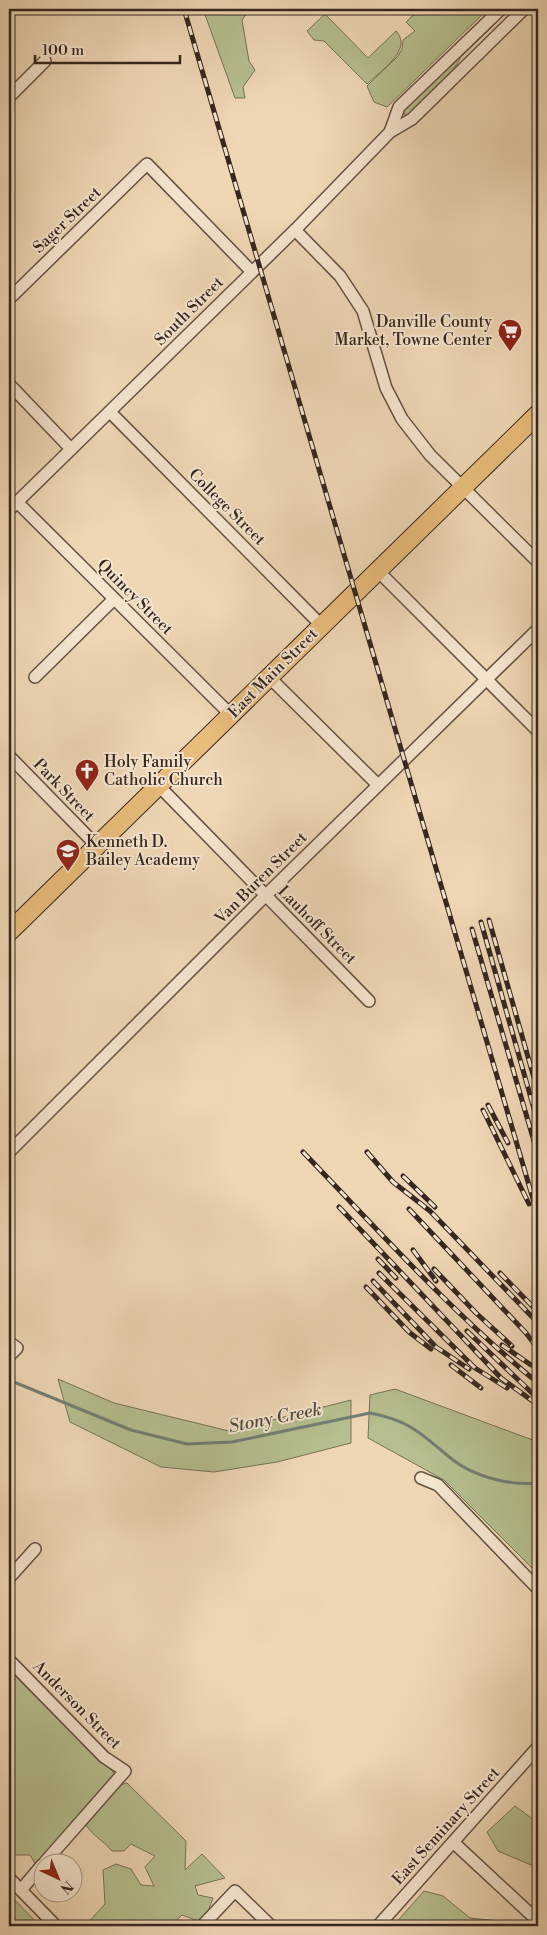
<svg xmlns="http://www.w3.org/2000/svg" width="547" height="1935" font-family="'Libre Bodoni',serif">
  <style>
    .green { fill: #b6bf8f; stroke: #767258 }
    .lines { fill: none; stroke-linecap: round; stroke-linejoin: round }
    .stream { stroke: #727f75; stroke-width: 3 }
    .minor-casing { stroke: #645245; stroke-width: 14 }
    .primary-casing { stroke: #352620; stroke-width: 20 }
    .minor { stroke: #f5e5cf; stroke-width: 11 }
    .primary { stroke: #e8bc7a; stroke-width: 18 }
    .rail-casing { stroke: #352620; stroke-width: 5 }
    .rail { stroke: #f5e5cf; stroke-width: 3; stroke-dasharray: 9; stroke-linecap: butt }
    .labels { text-anchor: middle; dominant-baseline: central; stroke-width: 4; stroke-linejoin: round; paint-order: stroke }
    .street-label { font-size: 16px; fill: #352620; stroke: #f5e5cf }
    .poi-label { font-size: 16px; fill: #352620; stroke: #f5e5cf; text-anchor: start }
    .water-label { font-size: 18px; font-style: italic; fill: #4e4b44; stroke: #f5e5cf }
  </style>
  <rect width="100%" height="100%" fill="#efd7b5"/>
  <filter id="stains"><feTurbulence type="fractalNoise" baseFrequency=".004" numOctaves="4"/><feColorMatrix values="0 0 0 0 .2 0 0 0 0 .09 0 0 0 0 .02 0 0 0 .5 -.17"/></filter>
  <radialGradient id="worn" r=".72"><stop offset=".6" stop-color="#630" stop-opacity="0"/><stop offset="1" stop-color="#630" stop-opacity=".3"/></radialGradient>
  <g class="green">
    <polygon points="203,9 250,9 242,20 249,61 255,70 243,87 245,98 235,98"/>
    <polygon points="420,9 485,9 485,12 387,107 374,102 367,86 398,56 402,49 403,40 415,31 406,22"/>
    <path d="M325 14 368 58 396 31C414 50 379 72 367 84L324 41 314 40 307 31Z"/>
    <polygon points="494,22 494,25 461,57 448,78 410,115 404,114 404,108"/>
    <polygon points="58,1379 114,1403 229,1431 351,1400 351,1443 277,1462 214,1472 161,1467 70,1422"/>
    <polygon points="395,1389 538,1442 538,1574 444,1480 368,1438 370,1395"/>
    <polygon points="9,1666 115,1774 36,1865 30,1855 9,1855"/>
    <path d="M127 1783 186 1841 185 1870 202 1854 225 1878 195 1886 198 1895 213 1898 207 1914 198 1921 182 1915 170 1926H135L136 1923 118 1924 116 1926H88L87 1924 105 1904 103 1870 116 1864 131 1869 141 1885 154 1886 145 1867 155 1856 131 1844 124 1851H112C104 1841 93 1836 86 1825L120 1785Z"/>
    <polygon points="515,1806 538,1823 538,1868 498,1851 487,1832"/>
    <polygon points="424,1891 443,1896 470,1918 500,1921 502,1926 393,1926"/>
    <polygon points="9,1894 40,1926 9,1926"/>
  </g>
  <g class="lines">
    <path class="stream" d="M9 1380 131 1430 187 1444 232 1442 370 1413C412 1421 422 1435 453 1460 475 1477 511 1486 538 1483"/>
    <defs>
      <g id="minor">
        <polyline points="9,97 45,61"/>
        <polyline points="390,132 399,107 501,9"/>
        <polyline points="295,230 340,276 363,311 386,388 402,419 430,455 538,562"/>
        <polyline points="9,299 147,164 252,272"/>
        <polyline points="9,384 71,449"/>
        <polyline points="110,412 321,625"/>
        <polyline points="17,502 231,715"/>
        <polyline points="9,510 295,230 390,132 412,119 524,9"/>
        <polyline points="378,571 538,731"/>
        <polyline points="35,677 114,599"/>
        <polyline points="269,677 378,785"/>
        <polyline points="9,756 97,846"/>
        <polyline points="159,786 369,1001"/>
        <polyline points="9,1152 265,896 538,629"/>
        <polyline points="9,1342 17,1348 9,1356"/>
        <polyline points="421,1478 438,1485 538,1589"/>
        <polyline points="9,1578 35,1549"/>
        <polyline points="9,1660 104,1757 125,1771 45,1862"/>
        <polyline points="453,1842 538,1921"/>
        <polyline points="9,1878 56,1926"/>
        <polyline points="21,1890 42,1865"/>
        <polyline points="202,1926 235,1891 271,1926"/>
        <polyline points="378,1926 538,1747"/>
      </g>
      <polyline id="primary" points="9,932 538,414"/>
    </defs>
    <use href="#minor" class="minor-casing"/>
    <use href="#primary" class="primary-casing"/>
    <use href="#minor" class="minor"/>
    <use href="#primary" class="primary"/>
    <defs>
      <g id="rail">
        <polyline points="184,9 538,1216"/>
        <polyline points="489,920 538,1092"/>
        <polyline points="481,922 538,1123"/>
        <polyline points="472,929 538,1155"/>
        <polyline points="488,1105 508,1143"/>
        <polyline points="483,1110 529,1204"/>
        <path d="M303 1152C379 1231 453 1314 538 1383"/>
        <polyline points="367,1152 393,1182 430,1211 538,1323"/>
        <polyline points="403,1176 435,1207"/>
        <polyline points="339,1207 501,1378 538,1405"/>
        <polyline points="409,1209 526,1333 538,1349"/>
        <polyline points="413,1250 436,1281"/>
        <polyline points="378,1259 396,1278"/>
        <polyline points="434,1269 476,1313 512,1346"/>
        <polyline points="379,1273 475,1368 507,1388"/>
        <polyline points="500,1273 538,1312"/>
        <polyline points="373,1281 436,1347 469,1369"/>
        <polyline points="366,1287 409,1332 431,1349"/>
        <polyline points="467,1331 532,1393"/>
        <polyline points="502,1345 531,1365"/>
        <polyline points="451,1365 481,1388"/>
      </g>
    </defs>
    <use href="#rail" class="rail-casing"/>
    <use href="#rail" class="rail"/>
  </g>
  <defs>
    <symbol id="supermarket-pin" viewBox="-11 -11 22 30"><path d="M0 17L-7.5 6A9.5 9.5 0 1 1 7.5 6Z" fill="#8f2418" stroke="#f5e5cf"/><path d="M-6-5.5h2.5l.6 2H6L4.5 2H-2.5L-4.4-4H-6ZM-1.5 3.2a1.3 1.3 0 1 0 .1 0ZM3 3.2a1.3 1.3 0 1 0 .1 0Z" fill="#fff"/></symbol>
    <symbol id="church-pin" viewBox="-11 -11 22 30"><path d="M0 17L-7.5 6A9.5 9.5 0 1 1 7.5 6Z" fill="#8f2418" stroke="#f5e5cf"/><path d="M-1.2-6h2.4v3.5h3.3v2.4h-3.3V6h-2.4V-.1h-3.3v-2.4h3.3Z" fill="#fff"/></symbol>
    <symbol id="school-pin" viewBox="-11 -11 22 30"><path d="M0 17L-7.5 6A9.5 9.5 0 1 1 7.5 6Z" fill="#8f2418" stroke="#f5e5cf"/><path d="M0-5L7-2L0 1L-7-2ZM-4 1L0 2.5L4 1V4Q0 6-4 4Z" fill="#fff"/></symbol>
  </defs>
  <g fill-rule="evenodd">
    <use href="#supermarket-pin" x="496" y="317" width="28" height="38"/>
    <use href="#church-pin" x="73" y="757" width="28" height="38"/>
    <use href="#school-pin" x="54" y="837" width="28" height="38"/>
  </g>
  <g class="labels">
    <g class="street-label">
      <text transform="translate(67 220) rotate(-44)">Sager Street</text>
      <text transform="translate(189 311) rotate(-45)">South Street</text>
      <text transform="translate(227 507) rotate(45)">College Street</text>
      <text transform="translate(135 597) rotate(45)">Quincy Street</text>
      <text transform="translate(273 673) rotate(-45)">East Main Street</text>
      <text transform="translate(64 790) rotate(46)">Park Street</text>
      <text transform="translate(261 878) rotate(-45)">Van Buren Street</text>
      <text transform="translate(317 925) rotate(45)">Lauhoff Street</text>
      <text transform="translate(77 1705) rotate(45)">Anderson Street</text>
      <text transform="translate(446 1826) rotate(-48)">East Seminary Street</text>
    </g>
    <g class="poi-label">
      <text x="492" y="322" text-anchor="end">Danville County<tspan x="492" dy="18">Market, Towne Center</tspan></text>
      <text x="104" y="762">Holy Family<tspan x="104" dy="18">Catholic Church</tspan></text>
      <text x="86" y="842">Kenneth D.<tspan x="86" dy="18">Bailey Academy</tspan></text>
    </g>
    <g class="water-label">
      <text transform="translate(275 1418) rotate(-11)">Stony Creek</text>
    </g>
  </g>
  <rect width="547" height="1935" fill="none" stroke="#efd7b5" stroke-width="30"/>
  <rect x="10" y="10" width="527" height="1915" fill="none" stroke="#352620" stroke-width="2.5"/>
  <rect x="15" y="15" width="517" height="1905" fill="none" stroke="#352620"/>
  <g transform="translate(58 1878) rotate(136)"><circle r="24" fill="#f5e5cf" stroke="#a89989"/>
  <path d="M0-4L9 19L0 12L-9 19Z" fill="#8f2418"/>
  <text y="-8" font-size="14" font-weight="bold" text-anchor="middle" fill="#352620">N</text>
  </g>
  <path d="M35 55v8h145v-8" fill="none" stroke="#352620" stroke-width="2.5"/>
  <text x="42" y="55" font-size="15" fill="#352620" stroke="#f5e5cf" stroke-width="4" paint-order="stroke">100 m</text>
  <rect width="100%" height="100%" filter="url(#stains)"/>
  <rect width="100%" height="100%" fill="url(#worn)"/>
</svg>
